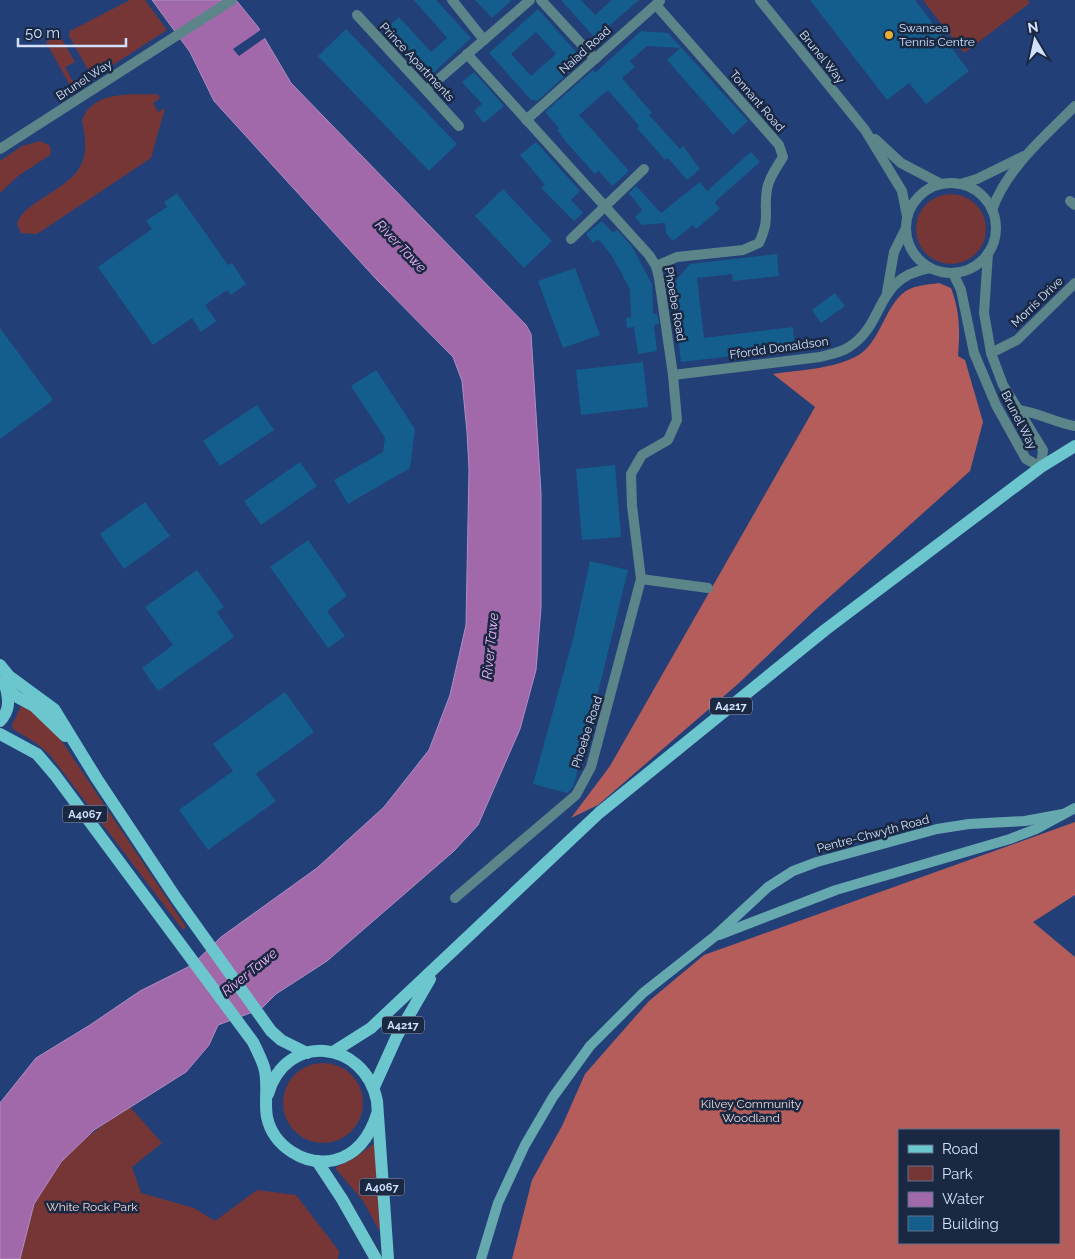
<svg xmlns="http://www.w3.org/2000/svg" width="1075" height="1259" font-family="Raleway,sans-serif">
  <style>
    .green { fill: #763636 }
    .forest { fill: #b55d5b; fill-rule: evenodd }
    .water { fill: #a169a9; stroke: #af8dc2 }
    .pier { fill: #233f78 }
    .building { fill: #135e8d; fill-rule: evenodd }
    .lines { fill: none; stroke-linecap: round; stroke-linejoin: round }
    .minor { stroke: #5b8588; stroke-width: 10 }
    .tertiary { stroke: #5b8588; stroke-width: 10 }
    .secondary { stroke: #65a9af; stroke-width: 10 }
    .primary { stroke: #6bc6cd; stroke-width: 12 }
    .poi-dot { fill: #e4ad35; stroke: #1a2842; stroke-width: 2 }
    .labels { text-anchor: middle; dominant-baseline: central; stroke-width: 5; stroke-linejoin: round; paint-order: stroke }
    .shield { fill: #1a2842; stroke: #9aa9c4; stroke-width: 1 }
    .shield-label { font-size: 11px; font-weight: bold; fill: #d1e0fc }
    .poi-label { font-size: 12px; fill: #d1e0fc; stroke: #1a2842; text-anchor: start }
    .street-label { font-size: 12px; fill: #d1e0fc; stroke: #1a2842 }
    .park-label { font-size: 12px; fill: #f0d6d4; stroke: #1a2842 }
    .water-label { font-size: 14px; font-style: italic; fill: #f1b4f9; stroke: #1a2842 }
  </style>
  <rect width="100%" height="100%" fill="#233f78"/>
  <g class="green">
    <polygon points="130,0 145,0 167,30 99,74 91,75 69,36 70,31"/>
    <polygon points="923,0 1028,0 1030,3 964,53"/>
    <polygon points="56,36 60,36 75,62 65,67 76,87 72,89 46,42"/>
    <path d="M157 94 160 98 153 103 158 112 165 108 151 158 37 234 21 233 17 224C20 214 28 208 37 202 75 177 93 170 82 120 93 90 131 95 157 94Z"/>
    <polygon points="40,141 49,145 51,150 50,155 18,176 0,193 0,161 22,146"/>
    <circle cx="951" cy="229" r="35"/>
    <polygon points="25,705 59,737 186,927 183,930 50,755 36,743 13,729 12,725 21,706"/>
    <circle cx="323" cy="1103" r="40"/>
    <path d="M130 1107 162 1143 132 1167 141 1193 194 1208 215 1221 257 1190 296 1195 339 1251 338 1259H20C25 1241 27 1220 35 1204 55 1159 89 1133 130 1107Z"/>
    <polygon points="375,1143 380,1232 363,1201 336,1169 336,1167 353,1159"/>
  </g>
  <g class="forest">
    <path d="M939 283 951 288C960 311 960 331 958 356L965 360 983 422 970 471 816 609 739 683 598 805 571 818 610 766 815 407 773 374C799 370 833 369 857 356 879 344 884 310 902 294 912 285 926 285 939 283Z"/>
    <path d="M1075 822V895L1033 922 1075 957V1259H512L532 1180 562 1126 585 1074 649 1001 704 955ZM1059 1130V1243H899V1130Z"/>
  </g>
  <polygon class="water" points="152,0 236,0 258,27 291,83 526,325 531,334 541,493 541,607 536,670 520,729 478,825 454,851 327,961 276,994 261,1009 218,1025 209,1045 186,1072 94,1130 61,1162 34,1204 20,1259 0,1259 0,1103 36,1058 90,1025 140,991 192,965 221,937 317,868 384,807 429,750 450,695 466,625 469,469 467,432 462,381 453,357 377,280 214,101 190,52"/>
  <polygon class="pier" points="262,29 266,37 239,56 233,49"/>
  <g class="building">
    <polygon points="414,0 436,0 471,38 431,75 388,27 399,17 431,52 447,38"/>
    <polygon points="475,0 512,0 492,18"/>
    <polygon points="561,0 581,0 595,15 612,0 639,0 595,38"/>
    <polygon points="810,0 915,0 969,71 926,104 909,83 887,100"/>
    <path d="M538 9 583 60 536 102 534 99 532 101 489 53ZM536 32 556 54 531 76 511 54Z"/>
    <polygon points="346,29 457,144 429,171 318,56"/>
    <polygon points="641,31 668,33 748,121 733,135 667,60 680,48 647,46 630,61 635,67 622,78 652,113 649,115 680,149 683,146 700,169 687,180 668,158 665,160 637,128 639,126 608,90 579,115 629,171 612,186 599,171 595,174 567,143 557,130 559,128 545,112 593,70 595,73"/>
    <polygon points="474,72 504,106 484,123 474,111 482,104 462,82"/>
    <polygon points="536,142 580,191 571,200 583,213 574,221 541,188 545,185 520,155"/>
    <polygon points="751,152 760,162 717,200 715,203 720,209 696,229 693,225 673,241 666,233 665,223 642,225 635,217 642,210 629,193 636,186 661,213 700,182 707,191"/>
    <polygon points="503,189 552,241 524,268 475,216"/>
    <polygon points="177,193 228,265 232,263 246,284 231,295 227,290 205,305 216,321 201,332 192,318 153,345 98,267 152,229 146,221 167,207 164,202"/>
    <polygon points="602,221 613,233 617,230 631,245 652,284 653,314 657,314 659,324 654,325 657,351 638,354 634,327 627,328 626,318 631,317 630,289 612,256 600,241 597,240 593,243 586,234"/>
    <polygon points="777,254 779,276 733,281 732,274 697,278 704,338 793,327 795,349 681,362 672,285 690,264"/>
    <polygon points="575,268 600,335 563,348 538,281"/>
    <polygon points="835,293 845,306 821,323 812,310"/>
    <polygon points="0,328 53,400 0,439"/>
    <polygon points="643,362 648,407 581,415 576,370"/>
    <polygon points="376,370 415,429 410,468 348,504 334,480 383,452 385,438 351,386"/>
    <polygon points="257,405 274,430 220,466 203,441"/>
    <polygon points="300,462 317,486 261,525 244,501"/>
    <polygon points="615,465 621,537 582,540 576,469"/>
    <polygon points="145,502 170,536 124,569 100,534"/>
    <polygon points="308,540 347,596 327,611 345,636 328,648 270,567"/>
    <polygon points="590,561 628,570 593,713 573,787 567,793 533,784 574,635"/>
    <polygon points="197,570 224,607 217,612 234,637 158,691 142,668 173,645 145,607"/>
    <polygon points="285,692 314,732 256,774 276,801 208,850 179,810 233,771 213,744"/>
  </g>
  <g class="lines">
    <g class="minor">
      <polyline points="452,0 484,40"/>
      <polyline points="541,0 595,59"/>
      <polyline points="760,0 865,130 902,191 907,216"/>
      <path d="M656 5 779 145 783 157C777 167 769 177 767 189 763 213 771 217 759 243L743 250 677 257 656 266"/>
      <polyline points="357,15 459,126"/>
      <polyline points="426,90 530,0"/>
      <polyline points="526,120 660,1"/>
      <polyline points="875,139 901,163 941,184"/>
      <polyline points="0,149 232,0"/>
      <polyline points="1070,201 1075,205"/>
      <polyline points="571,239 644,169"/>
      <polyline points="887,292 894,252 906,228"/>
      <polyline points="991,353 1017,340 1075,283"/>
      <path d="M673 375 820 357C830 354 840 353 849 347 887 323 873 278 930 268"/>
      <polyline points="641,579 708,588"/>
      <polyline points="455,898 576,795 591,767 641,579 632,506 631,474 642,455 668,440 677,420 673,375 659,278 656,266 649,255 467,54"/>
    </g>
    <g class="tertiary">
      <circle cx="951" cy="228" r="45"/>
      <polyline points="960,184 977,179 1024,156"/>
      <path d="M992 210C1007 168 1044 137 1075 106"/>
      <polyline points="953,273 961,290 974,353 996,405 1026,459 1041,467 1043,450 1003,385 991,353 984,313 988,253"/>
      <path d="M1018 410C1038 412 1055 423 1075 426"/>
    </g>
    <g class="secondary">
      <polyline points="719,935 836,890 1010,839 1036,829 1075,808"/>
      <polyline points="481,1259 498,1203 525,1145 553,1097 590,1046 643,993 714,937 768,887 793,871 817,862 937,829 969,824 1025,821 1063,814"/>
    </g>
    <g class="primary">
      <polyline points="0,665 9,676 54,709 97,779 176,898 271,1031 281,1040 307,1053"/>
      <polyline points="0,681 17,697 34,706 65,736"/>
      <path d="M0 721C10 710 9 701 6 688"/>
      <path d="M0 734 37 754 55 775 253 1042C257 1050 261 1058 264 1067 269 1083 264 1101 267 1117 273 1146 305 1167 335 1160 358 1154 370 1136 377 1114"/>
      <polyline points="333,1052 371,1028 599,813 825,630 1041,467 1075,446"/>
      <polyline points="374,1087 397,1036 430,979"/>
      <path d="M268 1094C286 1032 364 1039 377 1101L388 1259"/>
      <polyline points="317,1161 342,1199 376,1259"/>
    </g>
  </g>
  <circle class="poi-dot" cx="889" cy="35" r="5"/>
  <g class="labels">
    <g class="shield">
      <rect x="710" y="697.5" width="42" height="17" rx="4"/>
      <rect x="62.5" y="805.5" width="45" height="17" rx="4"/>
      <rect x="382" y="1016.5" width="42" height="17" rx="4"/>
      <rect x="359.5" y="1178.5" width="45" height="17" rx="4"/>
    </g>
    <g class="shield-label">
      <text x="731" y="706">A4217</text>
      <text x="85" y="814">A4067</text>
      <text x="403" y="1025">A4217</text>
      <text x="382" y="1187">A4067</text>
    </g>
    <g class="poi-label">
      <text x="899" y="28">Swansea<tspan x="899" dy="14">Tennis Centre</tspan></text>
    </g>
    <g class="street-label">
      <text transform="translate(585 50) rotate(-42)">Naiad Road</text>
      <text transform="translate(822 57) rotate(51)">Brunel Way</text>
      <text transform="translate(417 62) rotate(47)">Prince Apartments</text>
      <text transform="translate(84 80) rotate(-33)">Brunel Way</text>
      <text transform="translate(757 101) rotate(49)">Tonnant Road</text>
      <text transform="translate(1037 302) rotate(-44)">Morris Drive</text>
      <text transform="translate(675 304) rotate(80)">Phoebe Road</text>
      <text transform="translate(779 348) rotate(-8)">Ffordd Donaldson</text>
      <text transform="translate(1019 420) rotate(63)">Brunel Way</text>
      <text transform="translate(587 732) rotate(-72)">Phoebe Road</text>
      <text transform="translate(873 834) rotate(-15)">Pentre-Chwyth Road</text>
    </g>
    <g class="park-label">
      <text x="751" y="1104">Kilvey Community<tspan x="751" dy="14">Woodland</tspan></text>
      <text x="92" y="1207">White Rock Park</text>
    </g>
    <g class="water-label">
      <text transform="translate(401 246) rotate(46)">River Tawe</text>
      <text transform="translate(490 646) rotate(-84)">River Tawe</text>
      <text transform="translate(249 972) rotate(-39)">River Tawe</text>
    </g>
  </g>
  <rect x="898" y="1129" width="162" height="115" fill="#1a2842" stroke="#63728c"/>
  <rect x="908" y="1145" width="25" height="8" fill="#6bc6cd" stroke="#63728c"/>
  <text x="942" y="1154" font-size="15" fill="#d1e0fc">Road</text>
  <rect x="908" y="1166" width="25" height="15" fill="#763636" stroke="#63728c"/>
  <text x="942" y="1179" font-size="15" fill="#d1e0fc">Park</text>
  <rect x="908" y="1192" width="25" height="15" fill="#a169a9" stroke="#63728c"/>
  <text x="942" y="1204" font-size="15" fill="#d1e0fc">Water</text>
  <rect x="908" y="1216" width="25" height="15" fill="#135e8d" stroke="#63728c"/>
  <text x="942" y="1229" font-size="15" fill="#d1e0fc">Building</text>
  <g transform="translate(1035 40) rotate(351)" stroke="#1a2842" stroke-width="4" paint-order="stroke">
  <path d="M0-4L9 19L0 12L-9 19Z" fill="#d1e0fc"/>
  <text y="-8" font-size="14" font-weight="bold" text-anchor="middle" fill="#d1e0fc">N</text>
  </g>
  <path d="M18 38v8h108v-8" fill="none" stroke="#d1e0fc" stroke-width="2.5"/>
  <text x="25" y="38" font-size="15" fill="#d1e0fc" stroke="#1a2842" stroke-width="4" paint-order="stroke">50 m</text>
</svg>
